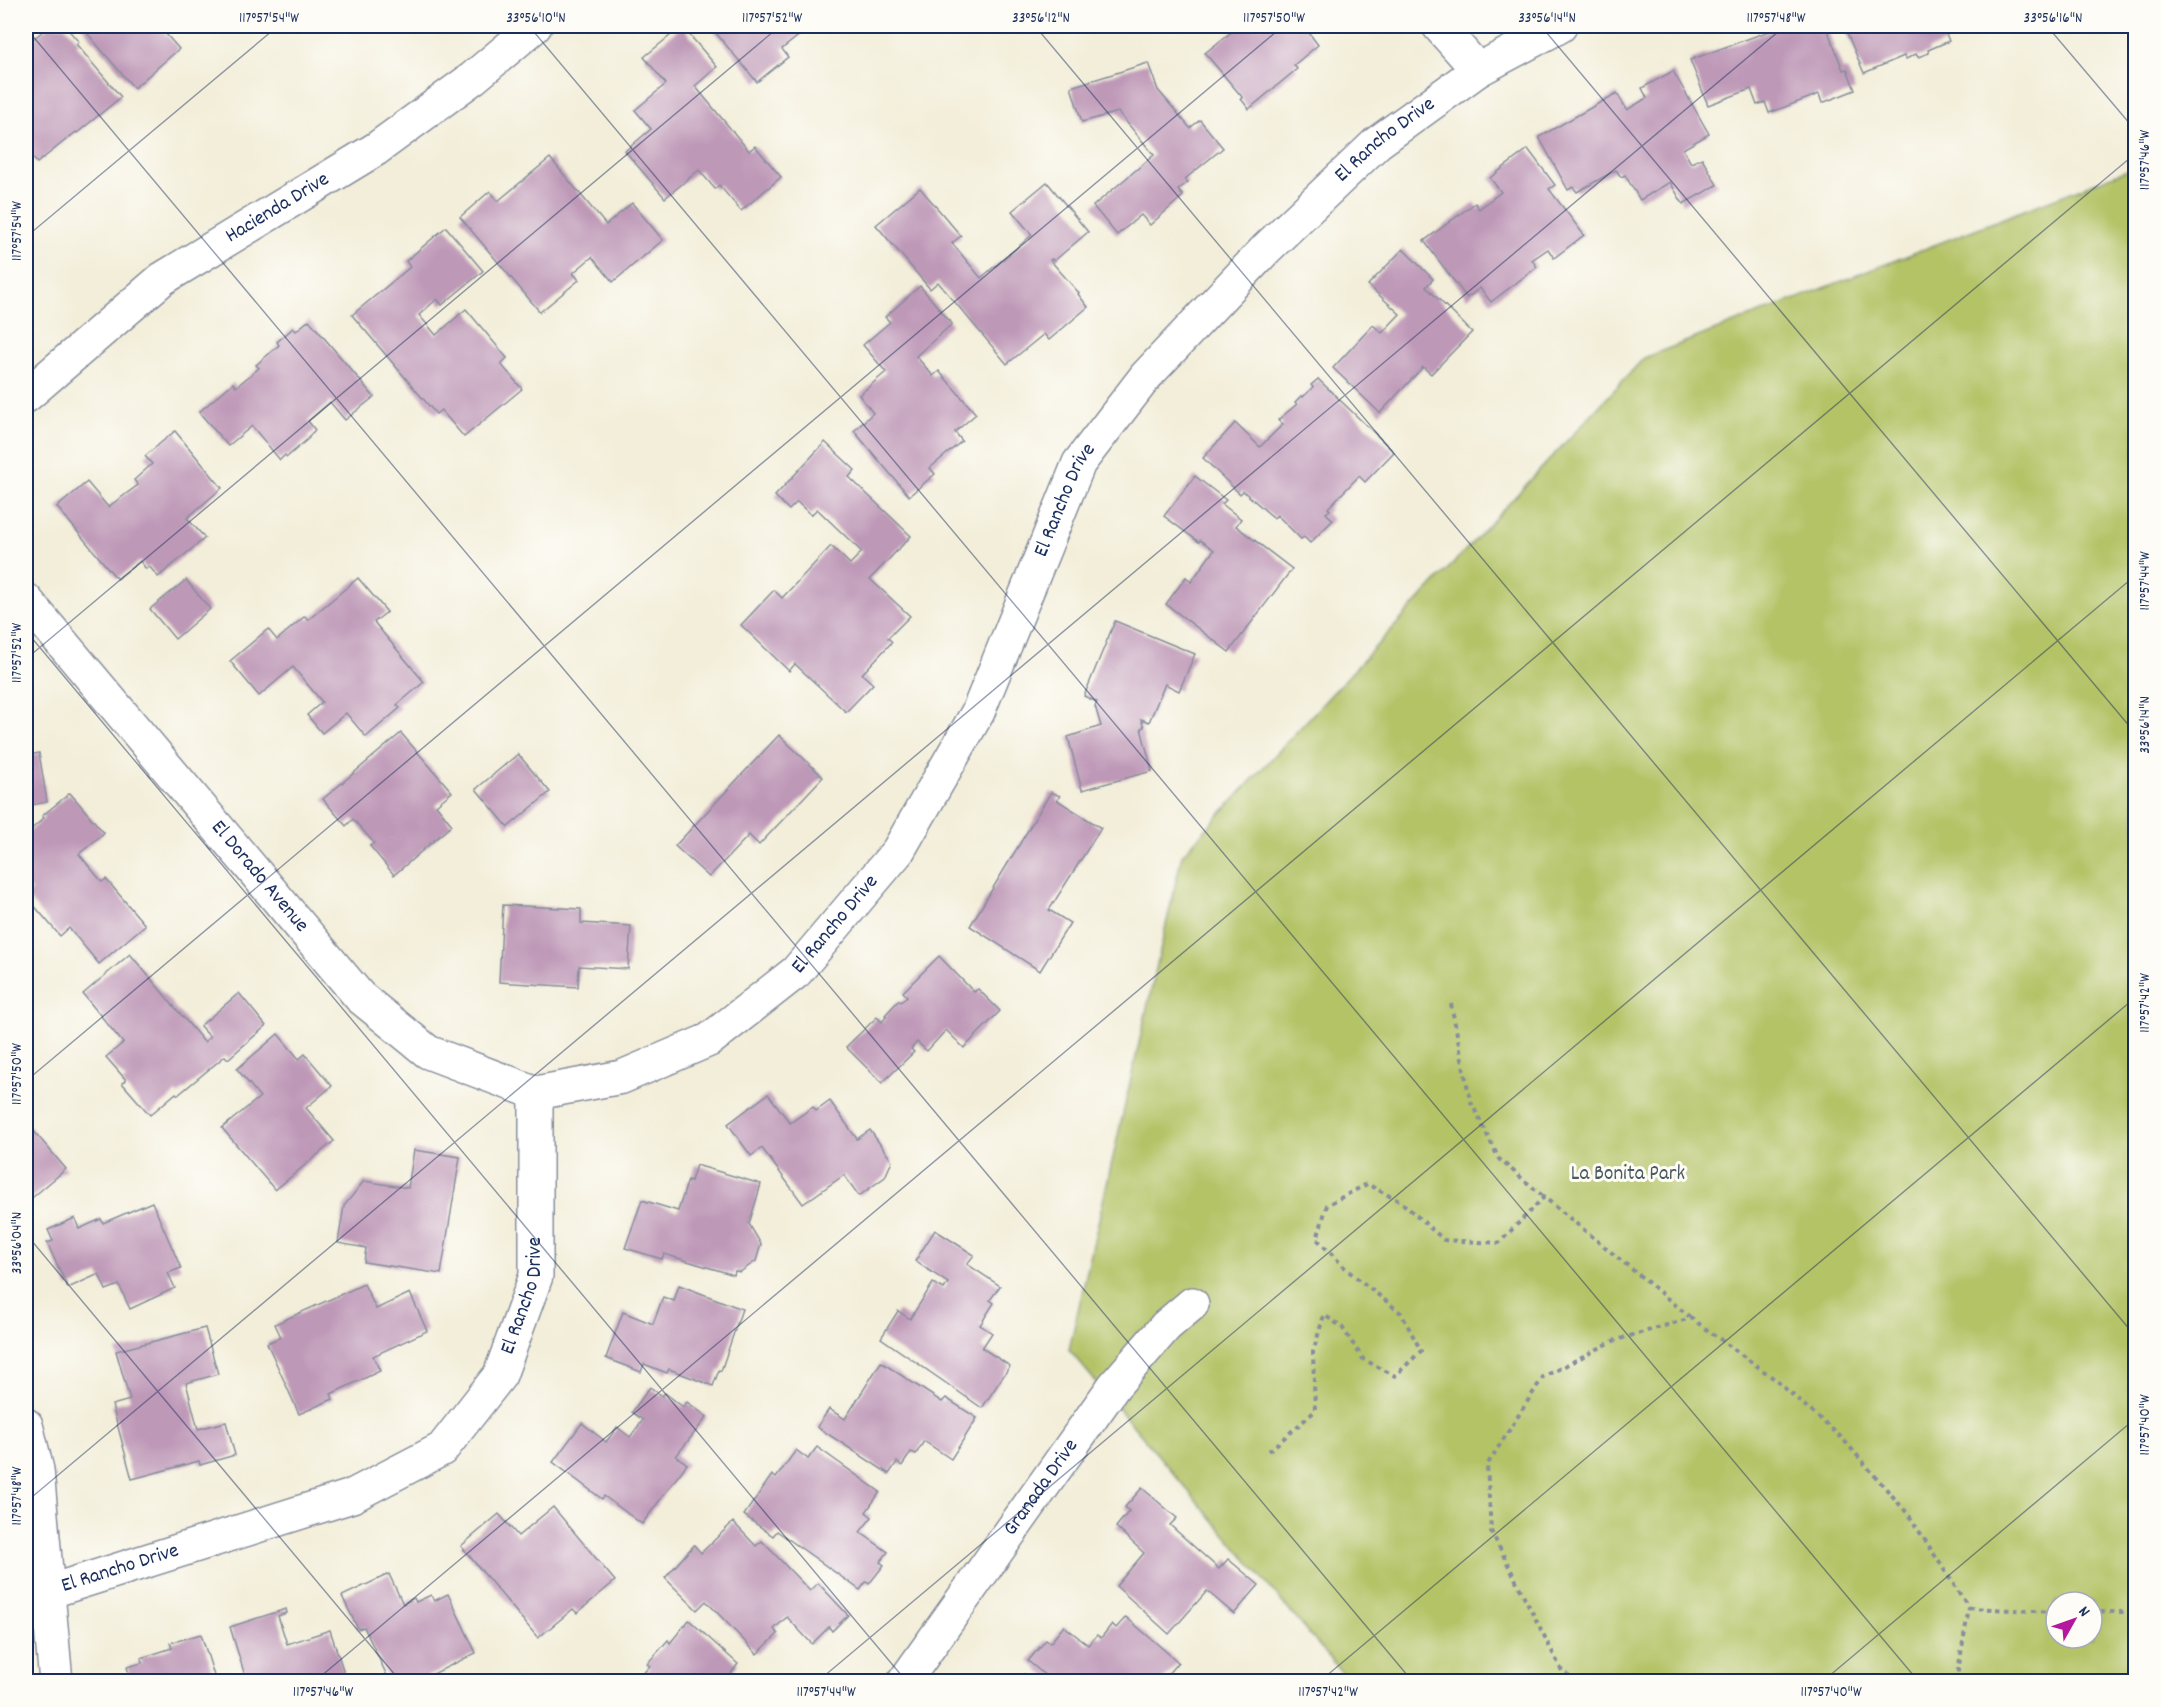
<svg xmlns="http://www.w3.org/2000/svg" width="2161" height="1707" font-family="Dekko,sans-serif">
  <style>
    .green { fill: #b4c366; stroke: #687962; stroke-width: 1.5; fill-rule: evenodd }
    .building { fill: #be98b7 }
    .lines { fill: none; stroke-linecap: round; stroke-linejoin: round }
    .street-casing { stroke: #878e9c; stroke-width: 36 }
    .path { stroke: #878e9c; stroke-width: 4; stroke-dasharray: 4.5 4.5; stroke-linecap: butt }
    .street { stroke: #fff; stroke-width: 33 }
    .ticks { fill: none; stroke: #1b2f5e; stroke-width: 1.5; stroke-opacity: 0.45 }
    .labels { text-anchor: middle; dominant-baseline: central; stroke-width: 6; stroke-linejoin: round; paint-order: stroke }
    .street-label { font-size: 21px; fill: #1b2f5e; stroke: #fdfcf7 }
    .park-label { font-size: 21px; fill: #495b60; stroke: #fdfcf7 }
    .neatline { fill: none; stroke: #1b2f5e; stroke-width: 2 }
    .ticks-label { font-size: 15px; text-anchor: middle; fill: #1b2f5e }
  </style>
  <rect width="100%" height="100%" fill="#fdfcf7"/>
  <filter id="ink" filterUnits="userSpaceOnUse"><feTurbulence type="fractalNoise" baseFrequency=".0167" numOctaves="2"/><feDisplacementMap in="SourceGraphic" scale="12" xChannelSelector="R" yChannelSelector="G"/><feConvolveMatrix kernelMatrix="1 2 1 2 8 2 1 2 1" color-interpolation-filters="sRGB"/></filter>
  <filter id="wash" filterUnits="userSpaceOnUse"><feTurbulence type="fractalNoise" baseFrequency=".008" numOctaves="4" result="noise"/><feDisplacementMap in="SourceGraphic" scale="24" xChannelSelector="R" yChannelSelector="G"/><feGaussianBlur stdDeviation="1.35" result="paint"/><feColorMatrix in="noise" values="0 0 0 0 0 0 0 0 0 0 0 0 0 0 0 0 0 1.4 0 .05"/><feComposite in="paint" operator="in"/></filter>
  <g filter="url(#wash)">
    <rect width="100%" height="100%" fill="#f3eed9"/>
    <path class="green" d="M2135 167V1681H1349L1069 1350 1182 855 1644 358ZM2056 1602H2092V1638H2056Z"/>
    <g id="blocks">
      <g class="building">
        <polygon points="49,26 65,26 79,42 76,44 121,97 77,133 76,132 37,163 26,150 26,81 30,77 26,72 26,45"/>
        <polygon points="81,26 159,26 179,49 134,88"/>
        <polygon points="682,26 717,67 695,86 749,151 755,146 781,177 741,211 719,185 715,189 699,170 665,198 625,151 651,129 635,110 666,84 644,57"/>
        <polygon points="710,26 811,26 782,49 788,57 757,82"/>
        <polygon points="1239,26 1304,26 1318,45 1294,65 1297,69 1249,109 1241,99 1243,98 1205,53"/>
        <polygon points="1783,26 1826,26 1843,70 1847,69 1855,90 1822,103 1819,94 1769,113 1765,102 1757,105 1751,89 1708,105 1690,60"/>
        <polygon points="1844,26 1953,26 1944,29 1949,41 1928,50 1929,53 1918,57 1916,54 1906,59 1904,56 1864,73"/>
        <polygon points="1148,63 1158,90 1190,128 1200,120 1223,148 1185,179 1188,182 1178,190 1183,196 1150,225 1141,215 1117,235 1093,206 1154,155 1118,112 1082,122 1071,87"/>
        <polygon points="1673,71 1709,134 1683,149 1691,163 1702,158 1717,185 1683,204 1670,182 1640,200 1625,175 1621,177 1616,170 1577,192 1573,187 1568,190 1539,137 1617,93 1627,110 1647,98 1642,88"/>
        <polygon points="1528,149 1555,185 1549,189 1584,235 1554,258 1548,249 1532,260 1537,267 1491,302 1480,288 1467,298 1424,241 1475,203 1479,209 1501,192 1490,178"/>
        <polygon points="550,158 606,225 632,203 663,240 613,282 592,257 573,273 579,280 540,312 460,217 490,191 498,201"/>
        <polygon points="1047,182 1088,232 1054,261 1052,259 1050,260 1079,293 1078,294 1088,307 1049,340 1044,334 1007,364 938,282 930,289 876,225 920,188 961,236 952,243 981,278 1032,235 1012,211"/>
        <polygon points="446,227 483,271 442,305 437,299 419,315 436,335 466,309 507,358 501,364 522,389 464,437 441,410 436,414 352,315 410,267 406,261"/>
        <polygon points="1403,249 1433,279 1426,287 1472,332 1431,374 1423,367 1380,413 1333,368 1373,325 1382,333 1400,314 1368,285"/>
        <polygon points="920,286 952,324 916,356 933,376 939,371 976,414 955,432 962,441 930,468 935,474 909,496 854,431 873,413 859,395 886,372 863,345 890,322 885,317"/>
        <polygon points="309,320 374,397 345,420 330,402 308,421 315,430 308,437 309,438 287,457 285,455 280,460 252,426 228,446 199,412 233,383 236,387 259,368 256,365 279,345 277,342 293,328 296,331"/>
        <polygon points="1318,379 1394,452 1365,482 1359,476 1328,508 1330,510 1326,513 1333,520 1310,543 1304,537 1301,539 1277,515 1274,518 1243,491 1240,494 1203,458 1235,423 1260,447 1283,424 1278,420 1297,404 1295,402 1301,396 1303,397 1313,387 1311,385"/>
        <polygon points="175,431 222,488 187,518 205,538 158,577 149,566 146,569 140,561 117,579 57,507 87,482 108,507 138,485 134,480 152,464 145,456"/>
        <polygon points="825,442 855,470 849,477 911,536 870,579 910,616 888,638 892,642 862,674 873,684 846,712 795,664 789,671 741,625 774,590 782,598 831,546 850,564 862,552 817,509 811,515 797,502 789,510 775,496"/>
        <polygon points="1195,476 1226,500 1222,504 1241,519 1236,526 1292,569 1229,652 1166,604 1186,577 1191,582 1214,550 1200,540 1199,542 1164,516"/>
        <polygon points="358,578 387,612 374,622 424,682 397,705 400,708 366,737 346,713 322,733 307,715 322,702 293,667 259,696 230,661 268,629 277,640 305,616 308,620"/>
        <polygon points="186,580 210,609 175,639 150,609"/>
        <polygon points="1115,621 1195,654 1179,691 1165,684 1149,722 1141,719 1144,727 1141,728 1152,771 1082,790 1068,737 1101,726 1095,706 1097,702 1084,696"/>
        <polygon points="401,733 452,792 436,805 452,825 394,875 370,846 374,843 353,819 346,826 323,799"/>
        <polygon points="779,735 823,777 759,845 749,835 709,877 675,846"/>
        <polygon points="39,753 47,802 26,806 26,756"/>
        <polygon points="518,754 550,792 508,827 476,789"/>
        <polygon points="1051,792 1060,796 1057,800 1101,828 1049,910 1070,923 1040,971 970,926"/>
        <polygon points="70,793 104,833 79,854 102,882 106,879 145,925 99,964 69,928 60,936 26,896 32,891 26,883 26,834 44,818 42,816"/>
        <polygon points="503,905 581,909 581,923 631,926 628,969 579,966 578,987 499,982"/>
        <polygon points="130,954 204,1042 210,1037 200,1026 239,993 266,1026 228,1059 225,1056 178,1095 176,1093 150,1115 122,1083 126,1080 106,1057 123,1043 83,994"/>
        <polygon points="939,956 974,992 978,989 1000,1011 964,1048 946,1030 927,1051 917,1042 911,1049 914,1052 882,1083 846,1047 877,1017 882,1022 887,1016 885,1015 899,1000 901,1002 907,996 903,992"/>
        <polygon points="278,1034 299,1059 305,1054 332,1086 306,1108 334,1141 275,1190 222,1128 260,1097 237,1069"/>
        <polygon points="768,1094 790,1123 813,1107 816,1111 830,1101 857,1139 870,1130 892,1161 885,1177 859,1196 844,1175 803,1204 762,1148 751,1156 728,1124"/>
        <polygon points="26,1122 66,1169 26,1203"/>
        <polygon points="414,1150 460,1157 441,1274 364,1262 366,1248 338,1243 344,1206 364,1181 408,1188"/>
        <polygon points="696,1165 761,1184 749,1224 761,1244 756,1261 740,1272 735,1271 734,1275 664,1254 662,1259 625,1248 642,1200 678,1211 688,1180 691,1181"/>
        <polygon points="152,1202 181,1268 168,1273 175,1288 130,1309 119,1285 106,1290 99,1274 68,1288 47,1243 53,1241 48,1230 75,1218 79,1229 101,1219 103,1223"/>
        <polygon points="935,1230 974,1255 967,1264 1000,1286 990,1300 994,1303 980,1325 992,1333 982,1348 1010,1366 982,1408 881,1338 898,1311 910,1319 933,1283 944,1289 948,1283 915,1261"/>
        <polygon points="364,1284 376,1309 410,1293 427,1331 373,1356 380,1371 331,1394 333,1399 299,1414 267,1343 281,1337 275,1324"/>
        <polygon points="679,1285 742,1309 721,1371 719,1370 713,1386 669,1369 667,1373 644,1364 641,1372 606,1358 623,1312 653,1324 663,1297 674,1301"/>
        <polygon points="205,1328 218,1374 186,1383 198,1429 226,1422 235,1455 200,1465 199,1461 132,1479 112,1405 130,1400 116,1351"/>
        <polygon points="881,1362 942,1402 946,1398 977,1418 951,1459 924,1441 916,1454 911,1452 902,1466 897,1462 889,1474 817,1427 829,1409 845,1419"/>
        <polygon points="650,1387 662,1396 665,1393 683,1407 687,1402 707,1417 676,1456 687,1464 642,1524 604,1496 602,1499 553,1462 582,1423 606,1442 617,1427 630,1437 643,1420 632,1412"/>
        <polygon points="817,1447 880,1492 866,1512 872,1517 860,1532 888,1552 880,1562 884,1565 869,1584 866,1582 860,1590 777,1531 773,1536 744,1515 772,1475 776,1478 796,1450 808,1459"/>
        <polygon points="1142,1488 1177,1518 1170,1525 1219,1569 1228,1559 1259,1585 1234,1614 1207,1591 1169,1634 1116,1586 1144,1553 1116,1527 1129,1511 1125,1507"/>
        <polygon points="553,1507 615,1581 577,1613 573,1609 538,1638 461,1546 499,1514 518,1536"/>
        <polygon points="733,1522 756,1546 762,1541 810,1591 818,1583 848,1615 832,1631 829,1627 812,1644 787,1617 774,1629 778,1634 757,1654 706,1601 697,1610 665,1578 694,1545 701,1553"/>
        <polygon points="389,1574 403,1604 414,1598 416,1602 431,1595 434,1601 448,1594 476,1653 417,1682 390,1682 364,1627 358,1629 342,1596"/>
        <polygon points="286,1609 287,1613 278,1616 287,1644 330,1630 347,1682 247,1682 230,1627"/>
        <polygon points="1126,1617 1178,1662 1161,1682 1053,1682 1028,1661 1046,1640 1050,1643 1064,1626 1088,1645 1097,1635 1101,1638 1112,1624 1116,1628"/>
        <polygon points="689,1620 738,1664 728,1677 733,1682 635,1682 650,1666 647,1664 668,1640 670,1643"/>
        <polygon points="201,1634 216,1682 131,1682 127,1667 142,1663 141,1658 172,1648 170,1643"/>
        <polygon points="600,1674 604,1682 586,1682"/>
        <polygon points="1024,1674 1031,1682 1017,1682"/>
      </g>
    </g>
  </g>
  <g filter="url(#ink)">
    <use href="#blocks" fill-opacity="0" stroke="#878e9c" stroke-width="1.5"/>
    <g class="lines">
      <defs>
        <g id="street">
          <polyline points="1439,26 1478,70"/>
          <path id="s1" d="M26 396 162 279 376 149 473 78 535 26"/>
          <path id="s2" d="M26 600 360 997 428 1052 536 1093"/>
          <path id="s3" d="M536 1093 622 1077 709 1040 796 972 898 851 978 712 1079 463 1146 376 1266 249 1377 143 1478 70 1560 26"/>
          <polyline points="26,1425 37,1470 56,1682"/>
          <path id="s4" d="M26 1602 48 1592 352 1496 442 1449 500 1375 536 1276V1093"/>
          <path id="s5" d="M904 1682 1114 1386 1166 1326 1192 1304"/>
        </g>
      </defs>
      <use href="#street" class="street-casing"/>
      <g class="path">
        <polyline points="1451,1004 1470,1100 1499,1159 1544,1197"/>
        <polyline points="1269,1451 1315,1411 1313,1352 1324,1315 1342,1327 1363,1359 1395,1376 1421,1351 1401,1313 1347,1270 1317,1239 1327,1205 1367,1184 1401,1202 1444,1240 1499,1243 1544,1197 1690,1317"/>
        <polyline points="1969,1608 2056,1612"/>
        <polyline points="2092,1612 2123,1612 2136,1610"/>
        <polyline points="1576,1682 1562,1671 1491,1531 1487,1465 1543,1377 1613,1341 1691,1318 1772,1377 1842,1438 1908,1514 1969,1608 1956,1682"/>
      </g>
      <use href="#street" class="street"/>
    </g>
  </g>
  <path class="ticks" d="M529 26 1919 1682M1035 26 2136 1337M1541 26 2136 734M2047 26 2136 131M26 28 1413 1682M26 237 278 26M26 631 907 1682M26 659 780 26M26 1081 1283 26M26 1234 401 1682M26 1502 1785 26M314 1682 2136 153M817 1682 2136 575M1319 1682 2136 997M1822 1682 2136 1418"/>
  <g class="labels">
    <g class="street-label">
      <text stroke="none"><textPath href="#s3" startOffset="1326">El Rancho Drive</textPath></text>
      <text stroke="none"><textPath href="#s1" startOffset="315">Hacienda Drive</textPath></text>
      <text stroke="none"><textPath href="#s3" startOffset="840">El Rancho Drive</textPath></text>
      <text stroke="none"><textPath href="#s2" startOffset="362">El Dorado Avenue</textPath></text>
      <text stroke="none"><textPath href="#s3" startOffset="354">El Rancho Drive</textPath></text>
      <text stroke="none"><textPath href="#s4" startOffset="622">El Rancho Drive</textPath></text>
      <text stroke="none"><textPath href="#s5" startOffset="238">Granada Drive</textPath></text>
      <text stroke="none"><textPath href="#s4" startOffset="100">El Rancho Drive</textPath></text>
    </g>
    <g class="park-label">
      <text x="1628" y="1175">La Bonita Park</text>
    </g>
  </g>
  <rect width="2161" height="1707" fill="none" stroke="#fdfcf7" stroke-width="66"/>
  <g transform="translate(2074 1620) rotate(50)"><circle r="28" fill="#fdfcf7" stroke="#a3aaba" stroke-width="1.5"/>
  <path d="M0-4.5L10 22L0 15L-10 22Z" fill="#b5179e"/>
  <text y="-9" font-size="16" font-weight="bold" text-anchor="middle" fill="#1b2f5e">N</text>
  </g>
  <rect x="33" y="33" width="2095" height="1641" class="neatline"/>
  <g class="ticks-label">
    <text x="269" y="22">117°57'54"W</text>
    <text x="536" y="22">33°56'10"N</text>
    <text x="772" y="22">117°57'52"W</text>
    <text x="1041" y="22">33°56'12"N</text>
    <text x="1274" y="22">117°57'50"W</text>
    <text x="1547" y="22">33°56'14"N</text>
    <text x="1776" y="22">117°57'48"W</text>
    <text x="2053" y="22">33°56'16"N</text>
    <text transform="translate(2144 160) rotate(-90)" y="5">117°57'46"W</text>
    <text transform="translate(16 231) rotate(-90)" y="5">117°57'54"W</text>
    <text transform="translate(2144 581) rotate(-90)" y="5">117°57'44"W</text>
    <text transform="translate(16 653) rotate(-90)" y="5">117°57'52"W</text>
    <text transform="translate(2144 725) rotate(-90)" y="5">33°56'14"N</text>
    <text transform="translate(2144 1003) rotate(-90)" y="5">117°57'42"W</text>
    <text transform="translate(16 1074) rotate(-90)" y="5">117°57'50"W</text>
    <text transform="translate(16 1243) rotate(-90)" y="5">33°56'04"N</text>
    <text transform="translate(2144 1425) rotate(-90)" y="5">117°57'40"W</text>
    <text transform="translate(16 1496) rotate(-90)" y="5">117°57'48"W</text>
    <text x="323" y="1696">117°57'46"W</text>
    <text x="826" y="1696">117°57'44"W</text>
    <text x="1328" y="1696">117°57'42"W</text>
    <text x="1831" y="1696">117°57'40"W</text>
  </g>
</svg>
